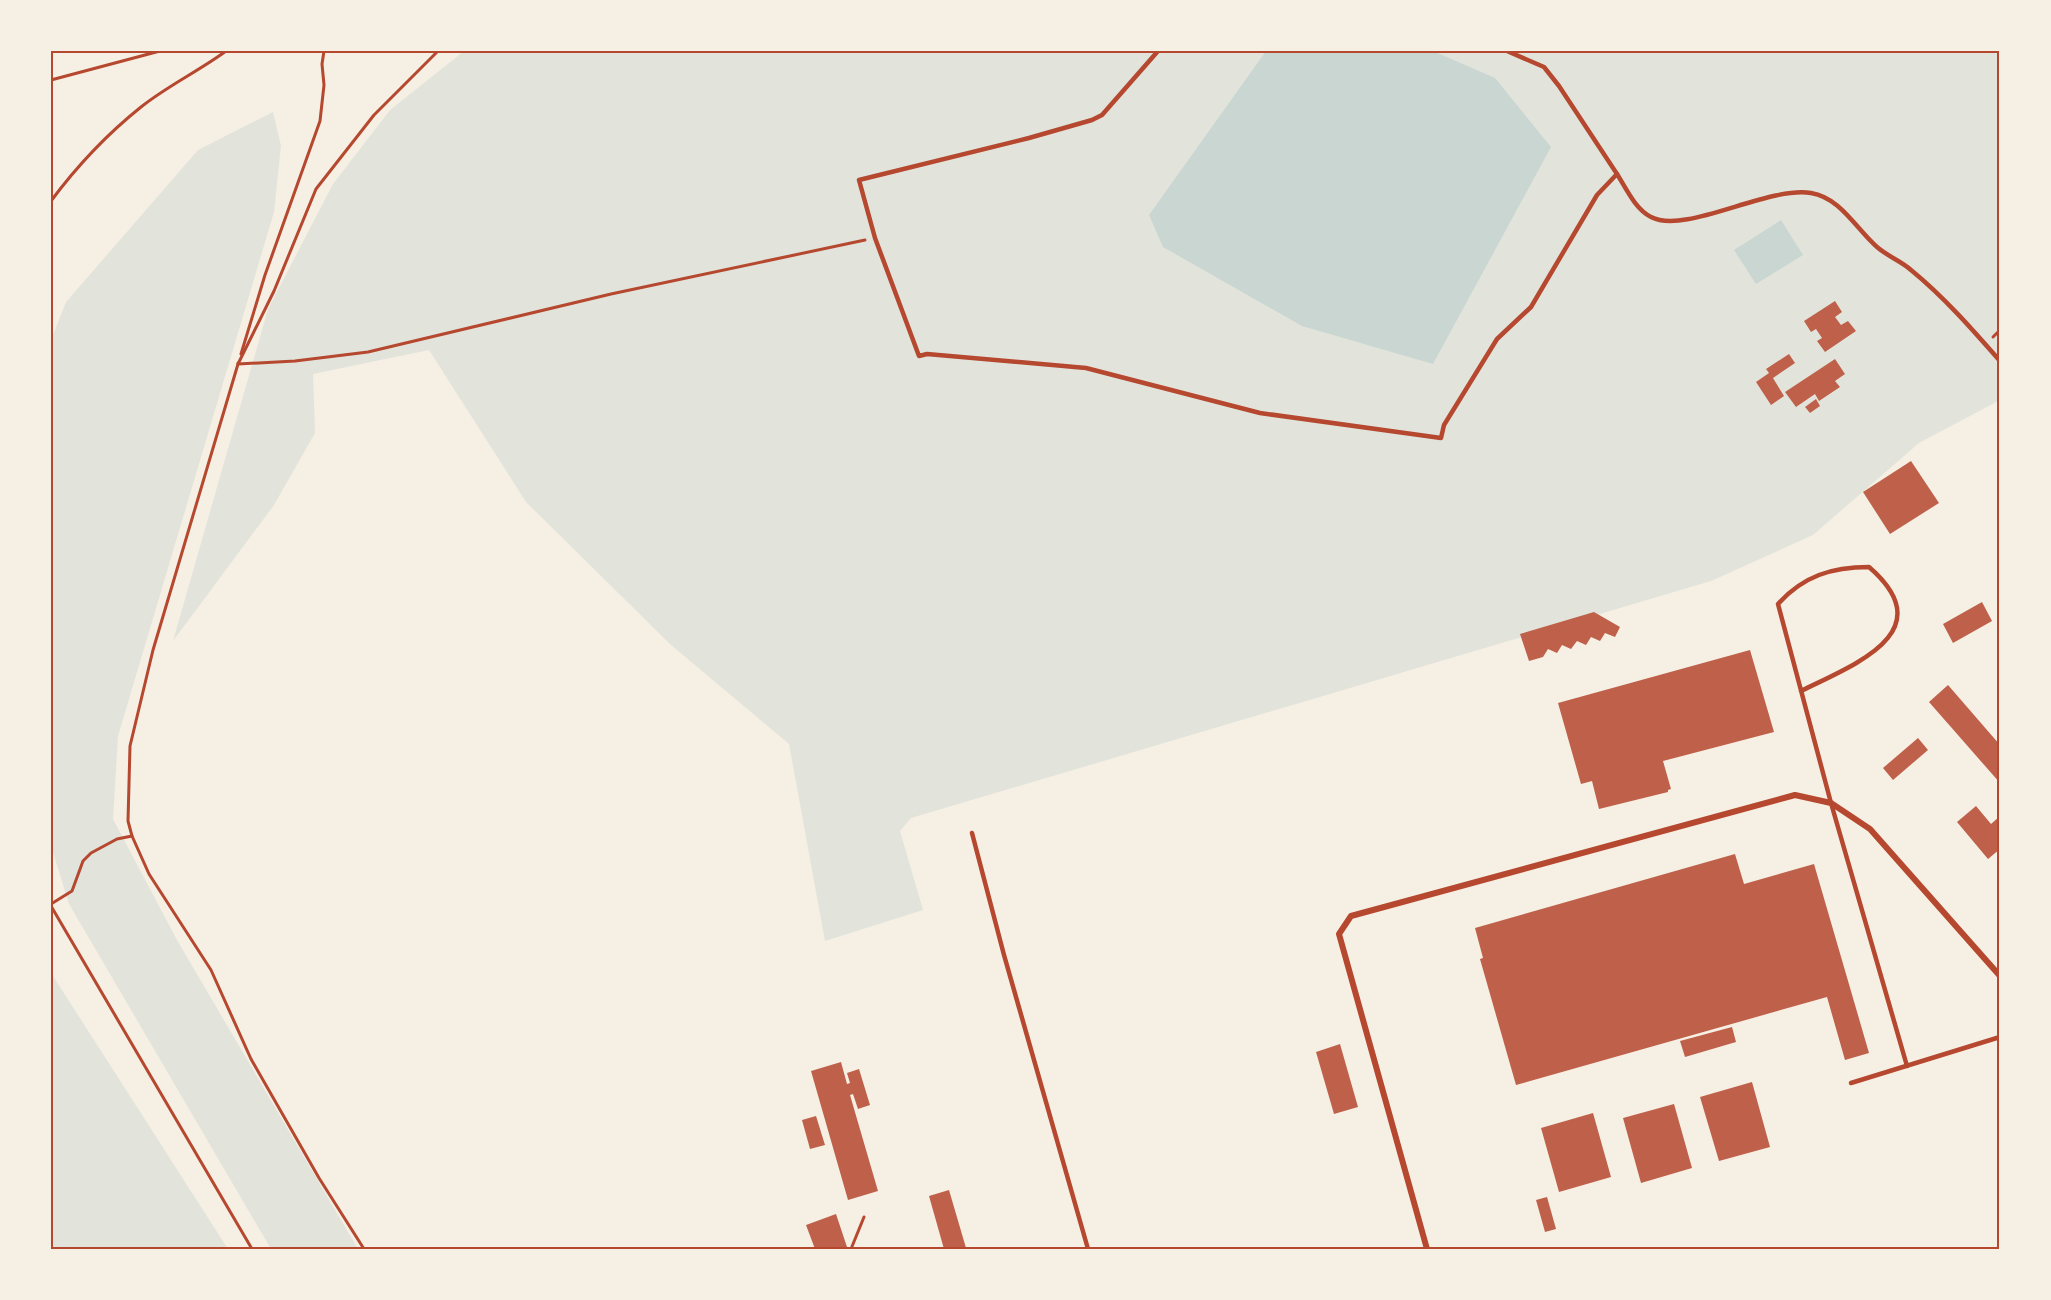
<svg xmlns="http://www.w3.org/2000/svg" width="2051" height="1300" font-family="Inter,sans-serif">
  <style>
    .green { fill: #e2e4dc }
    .water { fill: #c9d6d2 }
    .building { fill: #bf614a }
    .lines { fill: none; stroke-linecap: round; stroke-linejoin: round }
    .path { stroke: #b5482f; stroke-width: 3 }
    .service { stroke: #b5482f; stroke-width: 4.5 }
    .minor { stroke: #b5482f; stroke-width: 6 }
    .neatline { fill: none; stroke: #b5482f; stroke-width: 2 }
  </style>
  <rect width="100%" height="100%" fill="#f6efe4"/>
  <g class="green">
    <polygon points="464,51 2000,51 2000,400 1919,443 1813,535 1711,581 911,818 900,831 923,910 825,941 789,744 671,645 526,502 429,350 313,374 315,433 274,505 173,641 268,309 333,184 390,110"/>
    <polygon points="273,112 281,146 274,212 118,736 113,819 177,940 358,1249 271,1249 69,904 51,846 51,340 66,302 198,150"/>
    <polygon points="51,973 228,1249 51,1249"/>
  </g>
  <g class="water">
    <polygon points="1266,51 1433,51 1495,78 1551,147 1433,364 1302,326 1163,247 1149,215"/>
    <polygon points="1781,220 1803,255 1756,284 1734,250"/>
  </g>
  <g class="building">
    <polygon points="1835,301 1842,312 1835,317 1841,325 1848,321 1856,331 1825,352 1817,341 1822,338 1816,329 1811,332 1804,321"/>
    <polygon points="1789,354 1795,363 1773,378 1784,396 1771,405 1756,382 1769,373 1766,369"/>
    <polygon points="1835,359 1845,374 1835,381 1840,387 1819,401 1815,394 1796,407 1785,392"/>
    <polygon points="1816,399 1820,406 1810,413 1805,407"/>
    <polygon points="1911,461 1939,503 1890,534 1863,492"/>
    <polygon points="1982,602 1992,621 1953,643 1943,624"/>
    <polygon points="1594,612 1620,627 1615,637 1605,633 1600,641 1591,637 1586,645 1577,641 1571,649 1562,645 1557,653 1548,649 1543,657 1529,661 1520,634"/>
    <polygon points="1750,650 1774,732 1663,761 1671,789 1668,790 1668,792 1599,809 1592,781 1581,784 1558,703"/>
    <polygon points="1948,685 2000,745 2000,783 1929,702"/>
    <polygon points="1918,738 1928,750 1893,780 1883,768"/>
    <polygon points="1976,806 1991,824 2000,816 2000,849 1988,859 1957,822"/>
    <polygon points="1735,854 1744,884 1814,864 1869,1053 1845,1060 1827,997 1516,1085 1480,959 1483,958 1475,928"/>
    <polygon points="1732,1027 1736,1042 1685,1057 1680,1041"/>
    <polygon points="1340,1044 1358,1107 1334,1114 1316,1052"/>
    <polygon points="841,1062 847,1084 850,1083 847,1073 859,1069 870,1105 858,1109 853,1094 850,1095 878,1191 848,1200 811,1071"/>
    <polygon points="1752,1082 1770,1147 1719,1161 1700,1097"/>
    <polygon points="1674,1104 1692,1168 1641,1183 1623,1118"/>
    <polygon points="1593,1113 1611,1177 1559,1192 1541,1128"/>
    <polygon points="816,1116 825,1145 810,1149 802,1120"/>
    <polygon points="949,1190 966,1248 962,1249 944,1249 929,1196"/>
    <polygon points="1547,1197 1556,1229 1545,1232 1536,1200"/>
    <polygon points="836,1214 847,1247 840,1249 815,1249 806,1225"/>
  </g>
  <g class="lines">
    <g class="path">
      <polyline points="51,80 160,51"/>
      <path d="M51 201C77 166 106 135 141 107 167 86 199 71 226 51"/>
      <polyline points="1993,337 2000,330"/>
      <polyline points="241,354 265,275 320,121 324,85 322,64 324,51"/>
      <polyline points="238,363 238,364 295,361 368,352 611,294 865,240"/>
      <polyline points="51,904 72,891 83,861 91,853 117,839 132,836"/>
      <polyline points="51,906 252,1249"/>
      <polyline points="364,1249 319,1178 251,1059 211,970 149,874 132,836 128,821 130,746 153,650 238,364 274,291 316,189 374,115 438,51"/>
      <polyline points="851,1249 864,1217"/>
    </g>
    <g class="service">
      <path d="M1158 51 1102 115 1092 120 1029 138 859 180 875 238 919 356 927 354 1086 368 1260 413 1441 438 1444 425 1497 339 1531 307 1597 195 1617 174C1626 188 1635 209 1651 217 1685 235 1767 186 1811 193 1841 198 1856 229 1877 247 1887 256 1901 261 1911 270 1944 297 1972 329 2000 361"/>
      <polyline points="1507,51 1544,67 1559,86 1617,174"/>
      <path d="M1801 691C1853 665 1944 632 1869 567 1832 567 1803 576 1778 604L1831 803 1907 1066"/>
      <polyline points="972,833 1004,955 1088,1249"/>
      <polyline points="1851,1083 2000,1037"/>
    </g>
    <g class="minor">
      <polyline points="1427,1249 1339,934 1351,916 1795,795 1831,803 1870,829 2000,976"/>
      <polyline points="1999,1249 2000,1249"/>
    </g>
  </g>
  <rect width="2051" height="1300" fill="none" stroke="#f6efe4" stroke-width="105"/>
  <rect x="52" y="52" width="1946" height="1196" class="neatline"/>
</svg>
